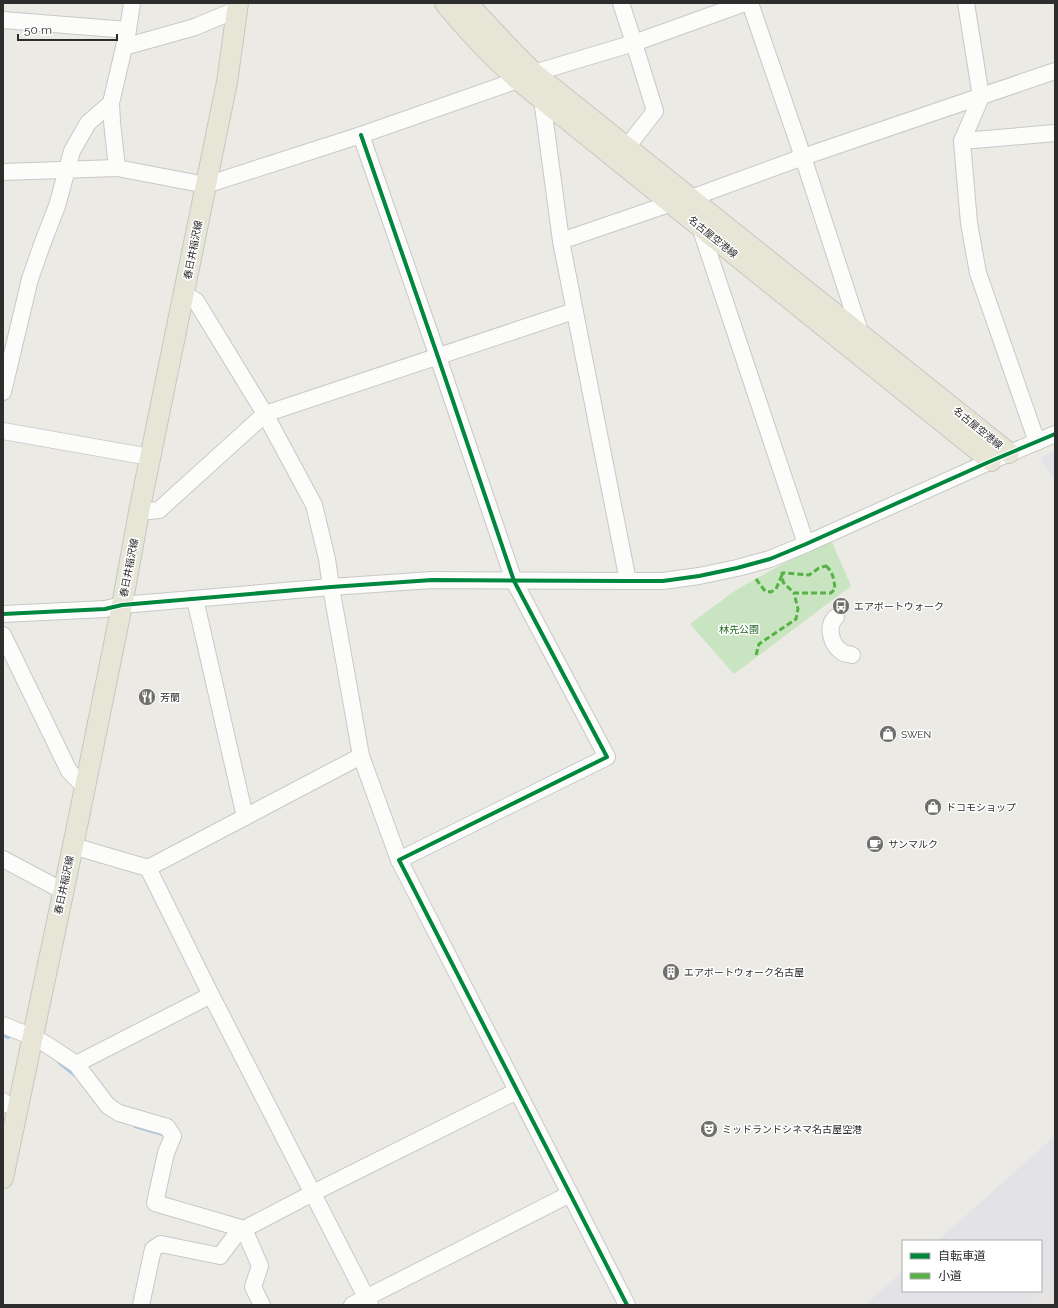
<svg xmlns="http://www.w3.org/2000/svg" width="1058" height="1308" font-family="Raleway,'Noto Sans JP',sans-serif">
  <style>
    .airport { fill: #e3e2e6 }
    .green { fill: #c8e4c0 }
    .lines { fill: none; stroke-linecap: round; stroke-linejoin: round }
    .stream { stroke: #9dc6e7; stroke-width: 4 }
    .taxiway { stroke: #e5e4e2; stroke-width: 36 }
    .minor-casing { stroke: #c9c8c8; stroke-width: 18 }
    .major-casing { stroke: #c6c6c3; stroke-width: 22 }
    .minor { stroke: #fcfcfb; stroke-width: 16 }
    .major { stroke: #e7e6d6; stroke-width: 20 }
    .quiet { stroke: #56b246; stroke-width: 3; stroke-dasharray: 6 3; stroke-linecap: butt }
    .cycleway-casing { stroke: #fff; stroke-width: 6 }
    .cycleway { stroke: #00873e; stroke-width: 4 }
    .labels { text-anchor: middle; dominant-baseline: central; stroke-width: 3; stroke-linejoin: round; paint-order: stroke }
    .street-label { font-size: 10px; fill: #2d2d2d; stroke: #fff }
    .poi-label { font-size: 10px; fill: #2d2d2d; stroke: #fff; text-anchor: start }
    .park-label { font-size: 10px; fill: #216820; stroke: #fff }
  </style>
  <rect width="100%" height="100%" fill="#ebeae4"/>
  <g class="airport">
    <polygon points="1055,450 1055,481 1040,458"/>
    <polygon points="1055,1136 1055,1305 865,1305 903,1271 903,1291 1041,1291 1041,1241 937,1241"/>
  </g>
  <polygon class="green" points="831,540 851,586 734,674 690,624 736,590 779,566"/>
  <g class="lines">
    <g class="stream">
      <polyline points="3,1034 8,1037"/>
      <polyline points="59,1062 75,1075"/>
      <polyline points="135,1126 163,1134"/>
    </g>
    <polyline class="taxiway" points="1043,1305 1055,1294"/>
    <defs>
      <g id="minor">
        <polyline points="132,3 128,30 111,103 112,122 117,168 206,185 361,135 518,80"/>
        <polyline points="621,3 634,43 655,111 627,147"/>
        <polyline points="750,3 803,157 861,335"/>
        <polyline points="966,3 981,97 962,141 969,223 978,273 1037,442"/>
        <polyline points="3,20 128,30"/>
        <polyline points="124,47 195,27 238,9"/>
        <polyline points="534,73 634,43 745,3"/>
        <polyline points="542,99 561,241 628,581"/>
        <polyline points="361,135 438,357 514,581 607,757 399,860 627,1305"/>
        <polyline points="962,141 1055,133"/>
        <polyline points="3,172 117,168"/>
        <polyline points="691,198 803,157 1055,71"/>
        <polyline points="700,227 806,544"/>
        <polyline points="561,241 672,203"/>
        <polyline points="185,294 196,301 265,414 314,505 327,559 331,587 361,756 399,860"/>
        <polyline points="3,392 30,279 43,242 57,206 72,151 88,123 111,103"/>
        <polyline points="3,431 150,457"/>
        <polyline points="139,512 159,510 265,414 574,311"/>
        <polyline points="195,599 245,817"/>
        <polyline points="3,614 105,609 122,605 331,587 432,580 628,581 663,581 699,576 737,568 770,559 806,544 991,461 1055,434"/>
        <path d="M836 617C826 626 831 645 842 652 844 654 849 654 852 655"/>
        <polyline points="3,635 69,771 84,786"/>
        <polyline points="73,846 148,868 211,995 370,1305"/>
        <polyline points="3,859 63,891"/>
        <polyline points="148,868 361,756"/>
        <polyline points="3,1025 33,1037 49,1046 76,1064 108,1106 119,1113 167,1127 173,1136 166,1153 155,1203 244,1229 313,1193 517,1091"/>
        <polyline points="76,1064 211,995"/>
        <polyline points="3,1101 6,1104 18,1108"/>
        <polyline points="244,1229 260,1266 253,1287 262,1305"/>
        <polyline points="141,1305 153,1249 161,1244 220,1256 241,1228"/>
        <polyline points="352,1305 570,1194"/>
      </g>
      <g id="major">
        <path d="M445 3C467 31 492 56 518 80L991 461"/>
        <polyline points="467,3 511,50 534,73 1009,453"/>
        <polyline points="3,1178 73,846 122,605 139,512 227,82 238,3"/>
      </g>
    </defs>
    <use href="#minor" class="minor-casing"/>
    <use href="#major" class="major-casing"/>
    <use href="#minor" class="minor"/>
    <use href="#major" class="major"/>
    <g class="quiet">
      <path d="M826 566C833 572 834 579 835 589L831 593H794L783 582 782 573H784L809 575 819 568Z"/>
      <polyline points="756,579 765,591 771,592 776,589 782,575"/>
      <polyline points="756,655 759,644 796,619 798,609 794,593"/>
    </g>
    <defs>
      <g id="cycleway">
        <polyline points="361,135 438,357 514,581 607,757 399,860 627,1305"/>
        <polyline points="3,614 105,609 122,605 331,587 432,580 628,581 663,581 699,576 737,568 770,559 806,544 991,461 1055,434"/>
      </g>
    </defs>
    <use href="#cycleway" class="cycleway-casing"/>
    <use href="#cycleway" class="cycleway"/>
  </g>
  <defs>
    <symbol id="bus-disc" viewBox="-11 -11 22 22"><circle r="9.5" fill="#706f6d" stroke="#fff"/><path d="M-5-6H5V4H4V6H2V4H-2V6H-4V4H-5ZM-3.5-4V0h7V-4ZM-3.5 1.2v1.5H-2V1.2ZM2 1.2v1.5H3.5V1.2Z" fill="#fff"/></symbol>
    <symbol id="restaurant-disc" viewBox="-11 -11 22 22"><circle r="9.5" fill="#706f6d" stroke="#fff"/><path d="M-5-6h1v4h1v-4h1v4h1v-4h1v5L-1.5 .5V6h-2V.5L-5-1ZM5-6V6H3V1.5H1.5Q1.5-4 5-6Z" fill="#fff"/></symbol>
    <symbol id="shop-disc" viewBox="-11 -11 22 22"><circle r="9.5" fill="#706f6d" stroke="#fff"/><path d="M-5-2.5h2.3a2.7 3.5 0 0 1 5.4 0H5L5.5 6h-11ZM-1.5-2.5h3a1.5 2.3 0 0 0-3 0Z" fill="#fff"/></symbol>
    <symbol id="cafe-disc" viewBox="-11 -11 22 22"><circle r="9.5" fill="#706f6d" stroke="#fff"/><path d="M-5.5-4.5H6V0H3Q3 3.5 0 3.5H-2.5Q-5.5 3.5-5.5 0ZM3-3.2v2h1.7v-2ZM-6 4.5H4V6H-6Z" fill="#fff"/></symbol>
    <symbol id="building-disc" viewBox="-11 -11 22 22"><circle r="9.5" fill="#706f6d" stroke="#fff"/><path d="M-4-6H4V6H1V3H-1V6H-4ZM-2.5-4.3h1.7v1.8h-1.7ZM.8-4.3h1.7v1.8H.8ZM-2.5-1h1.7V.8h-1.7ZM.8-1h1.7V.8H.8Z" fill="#fff"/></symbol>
    <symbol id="theatre-disc" viewBox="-11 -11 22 22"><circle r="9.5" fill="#706f6d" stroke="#fff"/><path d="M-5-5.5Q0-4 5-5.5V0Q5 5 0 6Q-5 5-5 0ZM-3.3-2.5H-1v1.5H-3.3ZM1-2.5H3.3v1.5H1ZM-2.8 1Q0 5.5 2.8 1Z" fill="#fff"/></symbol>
  </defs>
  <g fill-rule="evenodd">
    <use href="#bus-disc" x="831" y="596" width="20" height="20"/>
    <use href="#restaurant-disc" x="137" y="687" width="20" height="20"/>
    <use href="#shop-disc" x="878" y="724" width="20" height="20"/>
    <use href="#shop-disc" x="923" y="797" width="20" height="20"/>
    <use href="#cafe-disc" x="865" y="834" width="20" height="20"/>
    <use href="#building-disc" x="661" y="962" width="20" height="20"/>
    <use href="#theatre-disc" x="699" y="1119" width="20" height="20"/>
  </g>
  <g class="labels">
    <g class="street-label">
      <text transform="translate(713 237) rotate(39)">名古屋空港線</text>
      <text transform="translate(193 250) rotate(-79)">春日井稲沢線</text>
      <text transform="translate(978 428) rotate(39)">名古屋空港線</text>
      <text transform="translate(129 568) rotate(-79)">春日井稲沢線</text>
      <text transform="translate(64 885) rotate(-78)">春日井稲沢線</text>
    </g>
    <g class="poi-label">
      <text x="854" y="606">エアポートウォーク</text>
      <text x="160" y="697">芳蘭</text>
      <text x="901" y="734">SWEN</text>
      <text x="946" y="807">ドコモショップ</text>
      <text x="888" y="844">サンマルク</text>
      <text x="684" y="972">エアポートウォーク名古屋</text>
      <text x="722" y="1129">ミッドランドシネマ名古屋空港</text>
    </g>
    <g class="park-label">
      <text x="739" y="629">林先公園</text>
    </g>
  </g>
  <rect width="1058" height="1308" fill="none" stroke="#2d2d2d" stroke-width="8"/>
  <rect x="902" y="1240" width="140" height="52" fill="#ffffff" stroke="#ababab"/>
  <rect x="910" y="1253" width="20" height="6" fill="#00873e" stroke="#ababab"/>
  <text x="938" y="1260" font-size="12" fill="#2d2d2d">自転車道</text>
  <rect x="910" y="1273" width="20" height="6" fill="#56b246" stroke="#ababab"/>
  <text x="938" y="1280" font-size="12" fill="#2d2d2d">小道</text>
  <path d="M18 34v6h99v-6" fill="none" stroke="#2d2d2d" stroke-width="2"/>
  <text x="24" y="34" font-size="12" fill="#2d2d2d" stroke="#ffffff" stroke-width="3" paint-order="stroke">50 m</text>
</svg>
